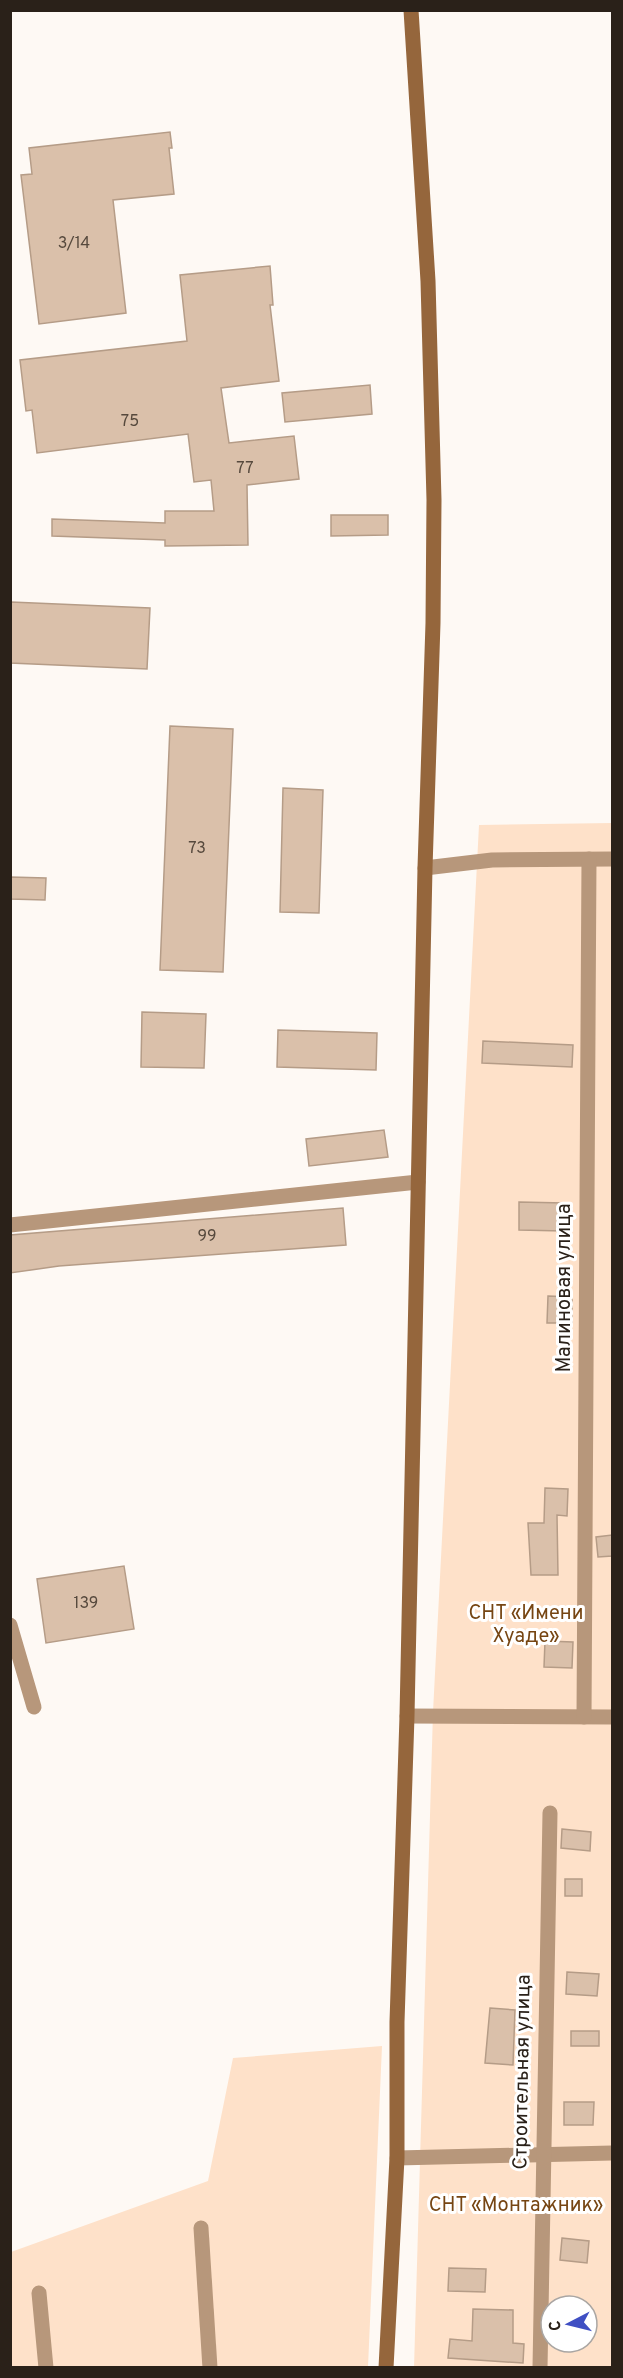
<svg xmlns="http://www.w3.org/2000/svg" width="623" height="2378" font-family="Overpass,sans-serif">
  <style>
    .green { fill: #fee1c9; fill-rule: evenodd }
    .building { fill: #dac0aa; stroke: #b59c87; stroke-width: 1.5 }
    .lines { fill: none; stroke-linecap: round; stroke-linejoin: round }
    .street { stroke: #b7977b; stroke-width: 15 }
    .secondary { stroke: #95663c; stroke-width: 15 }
    .labels { text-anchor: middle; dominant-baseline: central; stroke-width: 6; stroke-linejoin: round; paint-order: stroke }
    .number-label { font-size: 16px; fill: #56493d }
    .street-label { font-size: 20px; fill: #2a2119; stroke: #fff }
    .park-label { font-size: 20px; fill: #764512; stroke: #fff }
  </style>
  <rect width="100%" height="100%" fill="#fef9f4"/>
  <g class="green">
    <path d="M612 823V2367L414 2368 433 1712 479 825ZM551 2306H587V2342H551Z"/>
    <polygon points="382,2046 368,2367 11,2368 11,2252 208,2181 233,2058"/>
  </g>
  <g class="building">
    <polygon points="170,132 172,148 169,148 174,194 113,200 126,313 39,324 21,175 32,174 29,148"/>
    <polygon points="270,266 273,305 270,305 279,381 221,388 229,443 294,436 299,479 247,485 248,545 165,546 165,540 52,536 52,519 165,523 165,511 214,511 211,480 194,482 188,434 37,453 32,410 26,411 20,360 187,341 180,275"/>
    <polygon points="370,385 372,414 285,422 282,393"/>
    <polygon points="331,515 388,515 388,535 331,536"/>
    <polygon points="11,602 150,608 147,669 10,663"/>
    <polygon points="170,726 233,729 223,972 160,970"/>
    <polygon points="283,788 323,790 319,913 280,912"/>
    <polygon points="10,877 46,878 45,900 10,899"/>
    <polygon points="142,1012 206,1014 204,1068 141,1067"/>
    <polygon points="278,1030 377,1033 376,1070 277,1067"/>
    <polygon points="483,1041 573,1045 572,1067 482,1063"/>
    <polygon points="384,1130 388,1157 309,1166 306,1139"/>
    <polygon points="519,1202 564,1203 563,1231 519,1230"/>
    <polygon points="343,1208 346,1245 59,1266 10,1273 10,1235"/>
    <polygon points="548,1296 572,1297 572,1323 547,1323"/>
    <polygon points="545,1488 568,1489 567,1516 557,1515 558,1575 531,1575 528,1523 544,1523"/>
    <polygon points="612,1535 612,1556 598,1557 596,1537"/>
    <polygon points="124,1566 134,1629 46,1643 37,1579"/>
    <polygon points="545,1641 573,1642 572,1668 544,1667"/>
    <polygon points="562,1829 591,1832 590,1851 561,1848"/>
    <rect x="565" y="1879" width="17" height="17"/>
    <polygon points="567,1972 599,1974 597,1996 566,1994"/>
    <polygon points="490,2008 515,2010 513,2065 485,2063"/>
    <rect x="571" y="2031" width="28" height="15"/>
    <polygon points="564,2102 594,2102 593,2125 564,2125"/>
    <polygon points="562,2238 589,2241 587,2263 560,2260"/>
    <polygon points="449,2268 486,2269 485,2292 448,2291"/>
    <polygon points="473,2309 513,2310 513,2343 524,2344 523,2363 448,2358 450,2339 472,2341"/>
  </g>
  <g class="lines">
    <g class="street">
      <polyline points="425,868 492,860 612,859"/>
      <polyline points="10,1225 418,1182"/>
      <polyline points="10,1625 34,1707"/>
      <polyline points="407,1716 612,1717"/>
      <polyline points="584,1717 589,859"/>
      <polyline points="397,2158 612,2153"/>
      <polyline points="201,2228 210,2368"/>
      <polyline points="39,2293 46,2368"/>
      <polyline points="540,2368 550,1813"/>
    </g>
    <polyline class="secondary" points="386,2368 397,2158 397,2022 407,1716 425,868 433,623 434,500 428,281 411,10"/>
  </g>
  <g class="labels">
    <g class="number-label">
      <text x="74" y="244">3/14</text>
      <text x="130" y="422">75</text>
      <text x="245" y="469">77</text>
      <text x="197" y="849">73</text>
      <text x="207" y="1237">99</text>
      <text x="86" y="1604">139</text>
    </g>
    <g class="street-label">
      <text transform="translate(565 1288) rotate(-90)">Малиновая улица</text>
      <text transform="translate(523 2072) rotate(-89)">Строительная улица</text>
    </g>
    <g class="park-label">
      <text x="526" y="1614">СНТ «Имени<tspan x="526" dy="23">Хуаде»</tspan></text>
      <text x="516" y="2206">СНТ «Монтажник»</text>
    </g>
  </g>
  <rect width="623" height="2378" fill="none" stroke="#2a2119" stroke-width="24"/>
  <g transform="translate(569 2324) rotate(263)"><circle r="28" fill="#ffffff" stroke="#aaa6a3" stroke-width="1.5"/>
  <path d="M0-4.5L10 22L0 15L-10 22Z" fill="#3f4fc3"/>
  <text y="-9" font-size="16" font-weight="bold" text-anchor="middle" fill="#2a2119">С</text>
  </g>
</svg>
